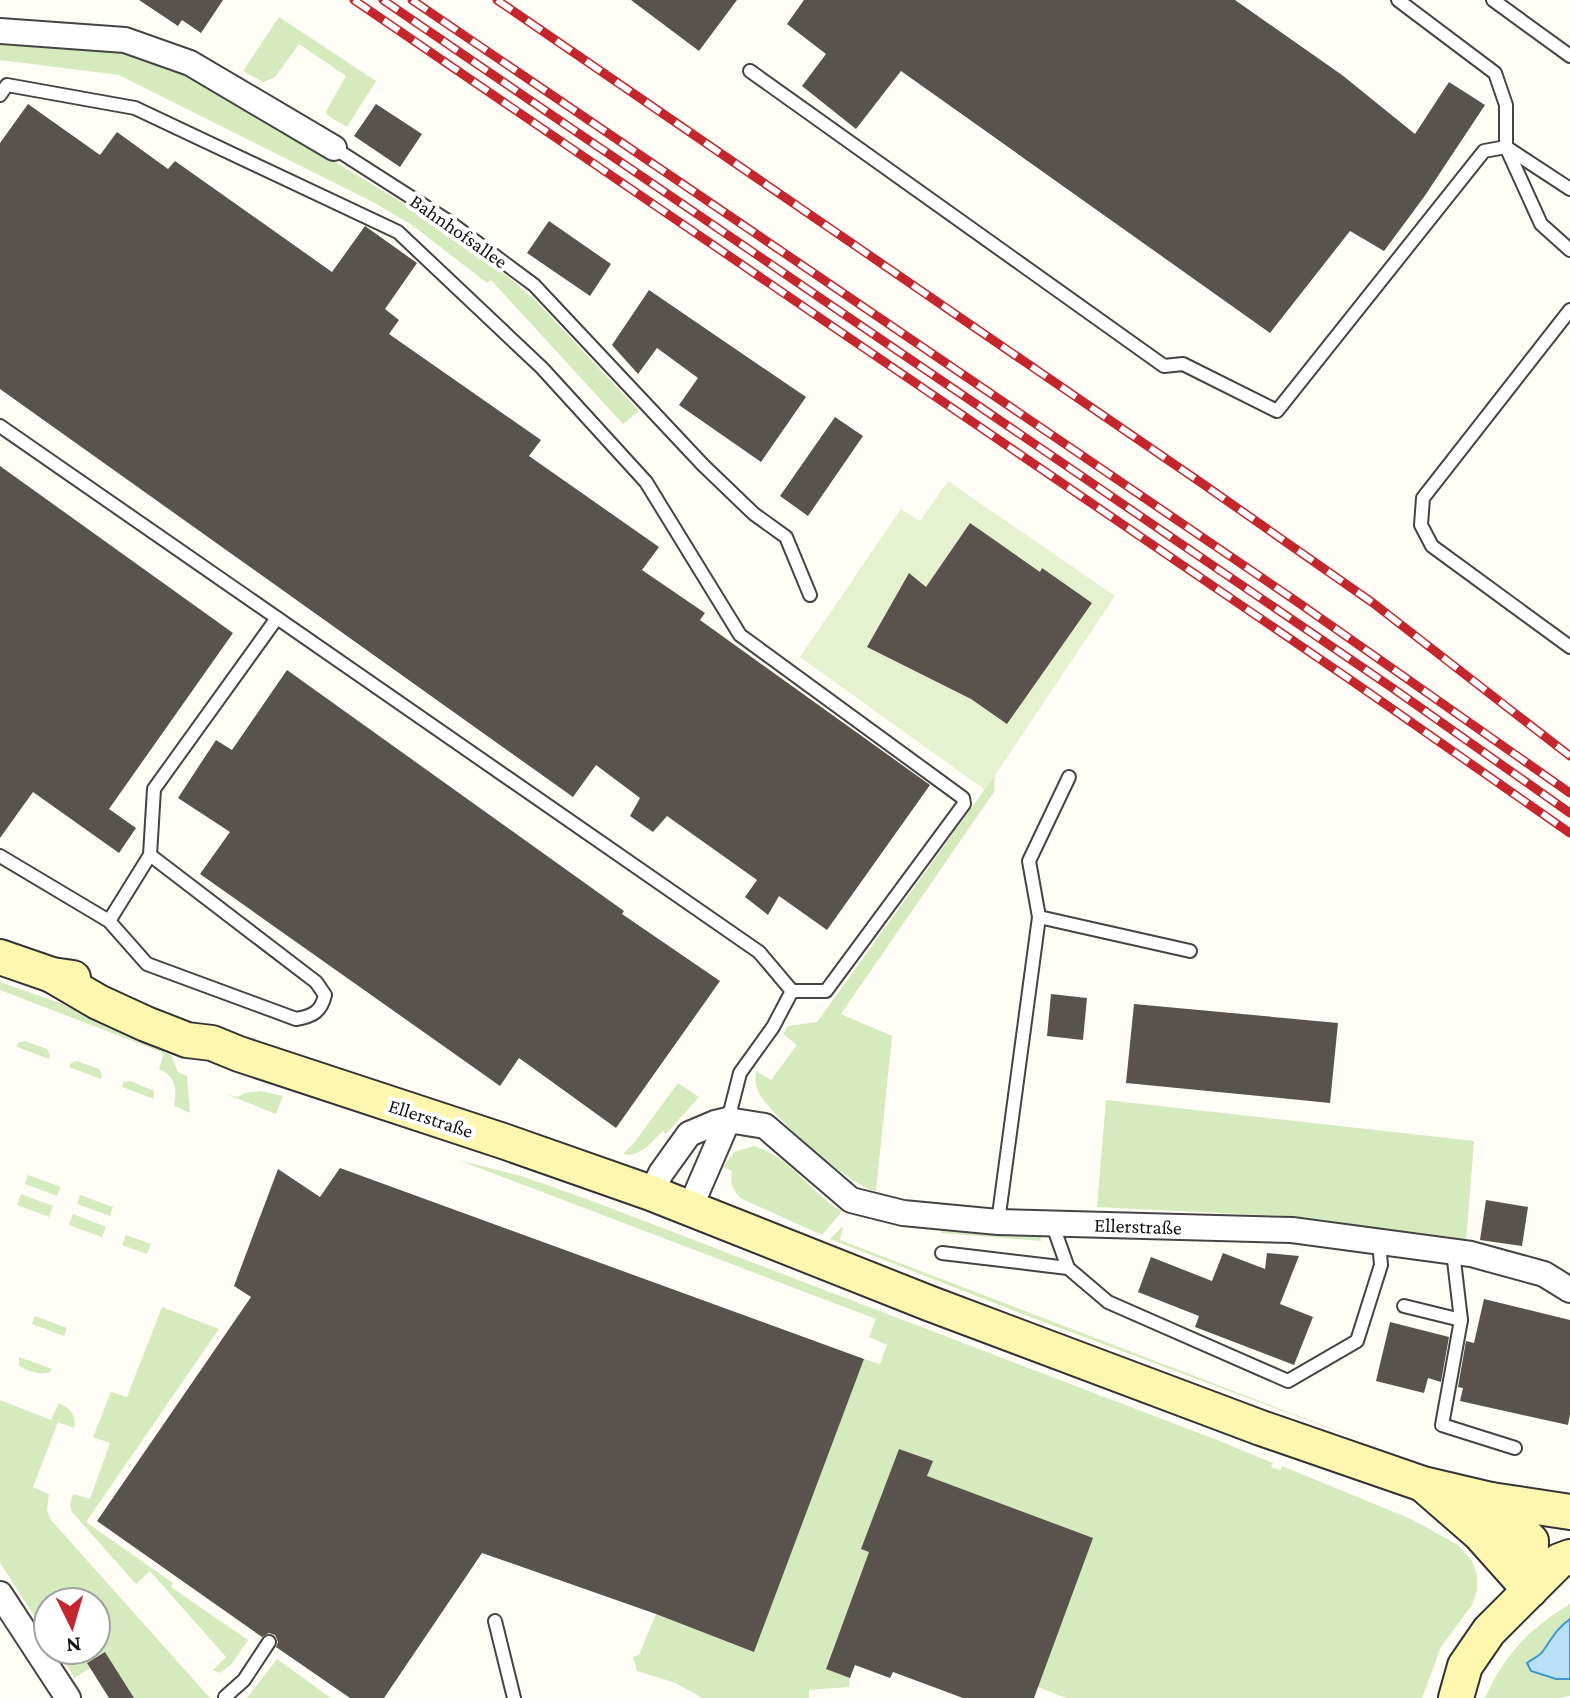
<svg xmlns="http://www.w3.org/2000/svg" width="1570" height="1698" font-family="'Crimson Pro',serif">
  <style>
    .green { fill: #d5ebbd }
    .pitch { fill: #e6f2cf }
    .water { fill: #b9e0f7; stroke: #3f96cf; stroke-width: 2 }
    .building { fill: #5a524d }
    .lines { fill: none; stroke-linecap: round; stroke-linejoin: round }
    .service-casing { stroke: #444; stroke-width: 16 }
    .minor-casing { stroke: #444; stroke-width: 28 }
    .secondary-casing { stroke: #333; stroke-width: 38 }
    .service { stroke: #fff; stroke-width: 12 }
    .minor { stroke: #fff; stroke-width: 24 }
    .secondary { stroke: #fff6b0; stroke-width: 34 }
    .rail-casing { stroke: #c4262e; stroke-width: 9 }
    .rail { stroke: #fff; stroke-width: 6; stroke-dasharray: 18; stroke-linecap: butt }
    .labels { text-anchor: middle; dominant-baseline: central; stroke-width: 8; stroke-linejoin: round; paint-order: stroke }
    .street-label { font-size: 20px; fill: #111; stroke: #fff }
  </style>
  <rect width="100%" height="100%" fill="#fffdf5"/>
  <g class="green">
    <polygon points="279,17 376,81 347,127 327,115 326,111 346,76 299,44 275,77 263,82 243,71"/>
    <polygon points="0,41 130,54 167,66 215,89 426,217 507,276 537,302 639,411 623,424 491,280 487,283 412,225 373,202 119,75 0,60"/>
    <path d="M995 775 994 792 841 1014 892 1036 876 1191C850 1186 775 1119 760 1095 755 1087 755 1080 756 1071L771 1080 797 1045 783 1034 788 1026 817 1022Z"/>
    <path d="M0 982 60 1003 171 1055 178 1072 187 1076 190 1113 174 1106C177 1089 176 1076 159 1069L164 1053 0 990Z"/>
    <polygon points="25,1041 47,1049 50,1055 49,1059 17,1047 18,1043"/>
    <polygon points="77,1061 99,1069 102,1075 101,1079 69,1067 71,1063"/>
    <polygon points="130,1081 154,1091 154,1099 122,1087 123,1082"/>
    <path d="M678 1083 699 1097 666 1134 663 1131C651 1142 641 1158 623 1154L634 1143Z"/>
    <polygon points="261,1091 283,1096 276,1114 228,1095 238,1097 245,1093"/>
    <polygon points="1106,1100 1474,1141 1466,1242 1305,1217 1097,1207"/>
    <path d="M754 1146C790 1156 810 1193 842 1211L822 1235 742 1199C732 1190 730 1184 732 1171L723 1167 734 1152Z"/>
    <polygon points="458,1160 521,1176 584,1198 1217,1440 1273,1463 1271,1467 1280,1470 1282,1466 1411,1519 1458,1545 1472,1561 1477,1575 1477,1590 1472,1605 1441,1647 1422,1698 1066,1698 1038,1687 927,1476 932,1461 899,1449 862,1548 869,1552 826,1668 850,1678 849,1687 809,1690 809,1698 702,1698 676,1683 637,1671 633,1657 639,1655 656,1614 754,1651 864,1359 880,1364 887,1345 869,1337 876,1319"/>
    <polygon points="28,1175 61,1187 57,1196 25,1184"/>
    <polygon points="21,1194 53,1206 49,1217 17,1205"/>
    <polygon points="80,1195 113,1207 110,1216 77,1204"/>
    <polygon points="73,1214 106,1227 102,1237 69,1225"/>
    <polygon points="843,1226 840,1240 1382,1448 1033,1318 830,1239"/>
    <polygon points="943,1226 1029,1233 1040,1236 1041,1241 941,1233"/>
    <polygon points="126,1235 151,1244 147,1254 122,1245"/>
    <polygon points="162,1307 219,1329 86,1522 173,1583 171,1587 248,1640 231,1665 219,1673 213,1670 226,1657 150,1571 136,1584 72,1512 70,1505 73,1494 90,1499 110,1443 93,1437 111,1392 127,1397"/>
    <polygon points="35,1316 67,1328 64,1336 32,1324"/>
    <path d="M19 1357 52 1369 50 1372C41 1376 26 1371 19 1365Z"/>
    <path d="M0 1400 51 1420 59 1403C70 1408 77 1415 74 1428L58 1422 33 1487 49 1494 47 1510 51 1520 210 1698H134L105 1652 88 1663 90 1668 75 1678 57 1650H96V1602H48V1637L0 1563Z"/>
    <path d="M1570 1604V1696L1561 1698H1485C1503 1656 1531 1627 1570 1604Z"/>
    <polygon points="277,1659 331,1698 247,1698"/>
  </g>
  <polygon class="pitch" points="948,481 1115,596 985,790 800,657 901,509 920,521"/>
  <path class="water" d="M1570 1619V1679H1556L1531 1671 1527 1663C1533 1658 1539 1657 1543 1651 1552 1638 1557 1628 1570 1619Z"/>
  <g class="building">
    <polygon points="139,0 223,0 201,33 182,20 178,26"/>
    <polygon points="631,0 737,0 699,51"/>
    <polygon points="804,0 1235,0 1342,75 1415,134 1449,82 1485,105 1424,197 1384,251 1350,231 1270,333 901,71 856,129 802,86 826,54 787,24"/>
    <polygon points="28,104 100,155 117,132 168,169 175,161 332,272 365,226 417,263 385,309 399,320 389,334 541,440 529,456 659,547 642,570 705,613 700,620 930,785 827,930 779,896 768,915 745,897 757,880 667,816 653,832 630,816 640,798 596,765 573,797 0,389 0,143"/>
    <polygon points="376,104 422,134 400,167 354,136"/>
    <polygon points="549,221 611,264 590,296 527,253"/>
    <polygon points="649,290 806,397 761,462 679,405 698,378 657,348 638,374 612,345"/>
    <polygon points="835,417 863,436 808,516 780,496"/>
    <polygon points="0,466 233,633 109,809 136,828 119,853 33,792 0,838"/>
    <polygon points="970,523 1040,572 1042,568 1092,603 1007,724 971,699 867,647 909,573 926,587"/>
    <polygon points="287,670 624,911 622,914 720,981 616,1128 519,1058 500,1086 200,874 230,832 178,798 216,740 232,750"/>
    <polygon points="1051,994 1087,998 1083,1040 1047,1036"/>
    <polygon points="1134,1004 1338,1023 1330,1103 1126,1083"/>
    <polygon points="340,1168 864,1359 754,1652 656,1614 482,1553 384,1698 350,1698 276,1647 278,1642 275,1635 269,1633 262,1637 97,1521 251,1297 234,1286 278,1169 320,1197"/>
    <polygon points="1486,1200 1528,1207 1522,1246 1480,1240"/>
    <polygon points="1223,1253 1265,1269 1267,1253 1299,1256 1280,1304 1313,1317 1294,1365 1195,1327 1199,1316 1138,1292 1151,1257 1212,1281"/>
    <polygon points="1484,1299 1570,1320 1570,1414 1568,1425 1460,1401 1463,1388 1458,1387 1466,1341 1474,1343"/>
    <polygon points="1390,1322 1449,1337 1441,1382 1428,1378 1424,1393 1376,1381"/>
    <polygon points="899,1449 933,1461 927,1476 1093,1538 1034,1698 963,1698 893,1672 890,1678 855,1665 850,1678 826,1669 869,1552 861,1549"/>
    <polygon points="105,1652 134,1698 109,1698 87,1663"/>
  </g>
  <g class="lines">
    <defs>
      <g id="service">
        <polyline points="1398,0 1495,73 1506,105 1506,147 1541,224 1570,250"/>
        <polyline points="1493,0 1570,56"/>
        <polyline points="750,71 1164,366 1183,364 1277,411 1484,151 1506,147 1570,189"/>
        <polyline points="0,95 7,85 135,108 398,232 542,368 646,482 740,635 963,798 964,804 826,991 792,991"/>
        <polyline points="334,148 448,221 534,285 703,465 754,514 786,537 810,595"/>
        <polyline points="1570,310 1423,498 1421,525 1432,546 1570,647"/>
        <polyline points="0,426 759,952 792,991 773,1027 740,1073 728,1120"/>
        <path d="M0 856 109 921 147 964 296 1019C313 1016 321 1012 325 995L316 982 150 855"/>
        <polyline points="1039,917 1029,861 1069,777"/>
        <polyline points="109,921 150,855 154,789 277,618"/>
        <polyline points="998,1222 1039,917 1190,951"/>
        <polyline points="1052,1223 1068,1268 1108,1302 1288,1381 1357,1341 1381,1265 1379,1242"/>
        <polyline points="1453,1252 1461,1320 1442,1425 1515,1448"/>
        <polyline points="942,1253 1068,1268"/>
        <polyline points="1404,1306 1461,1320"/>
        <polyline points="495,1621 514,1698"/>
        <polyline points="225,1697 244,1680 269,1642"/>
      </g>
      <g id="minor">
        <polyline points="0,31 125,40 190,63 334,148"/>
        <polyline points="651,1193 661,1173 689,1134 715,1123 728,1120 765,1126 851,1200 903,1213 998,1222 1292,1230 1471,1254 1544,1274 1570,1290"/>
        <polyline points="690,1208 728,1120"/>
        <polyline points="0,1594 68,1698"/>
      </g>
      <g id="secondary">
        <polyline points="0,957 52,975 73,978"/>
        <polyline points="52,975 98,1002 146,1024 187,1040 212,1043 239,1054 503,1141 651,1193 931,1304 1261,1428 1423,1484 1491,1500 1570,1512"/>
        <polyline points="1426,1487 1480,1534 1530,1590"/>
        <polyline points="1491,1500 1531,1541 1530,1590"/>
        <polyline points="1456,1698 1465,1666 1489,1631 1559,1561 1570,1557"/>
      </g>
    </defs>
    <use href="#service" class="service-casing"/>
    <use href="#minor" class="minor-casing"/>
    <use href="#secondary" class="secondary-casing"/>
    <use href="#service" class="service"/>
    <use href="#minor" class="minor"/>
    <use href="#secondary" class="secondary"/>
    <defs>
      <g id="rail">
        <polyline points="354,0 1355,683 1570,833"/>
        <polyline points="383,0 1391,687 1570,813"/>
        <polyline points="412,0 1296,601 1570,793"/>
        <polyline points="497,0 1203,484 1373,603 1570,756"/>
      </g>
    </defs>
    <use href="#rail" class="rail-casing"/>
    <use href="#rail" class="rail"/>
  </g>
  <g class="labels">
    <g class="street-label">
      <text transform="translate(459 231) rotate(35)">Bahnhofsallee</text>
      <text transform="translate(431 1118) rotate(18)">Ellerstraße</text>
      <text transform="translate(1138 1226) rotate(2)">Ellerstraße</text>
    </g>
  </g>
  <g transform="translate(72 1626) rotate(175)"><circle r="38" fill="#ffffff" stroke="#a0a0a0" stroke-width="2"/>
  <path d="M0-6L14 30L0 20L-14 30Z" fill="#c4262e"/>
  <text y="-12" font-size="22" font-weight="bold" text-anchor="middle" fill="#111111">N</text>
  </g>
</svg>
